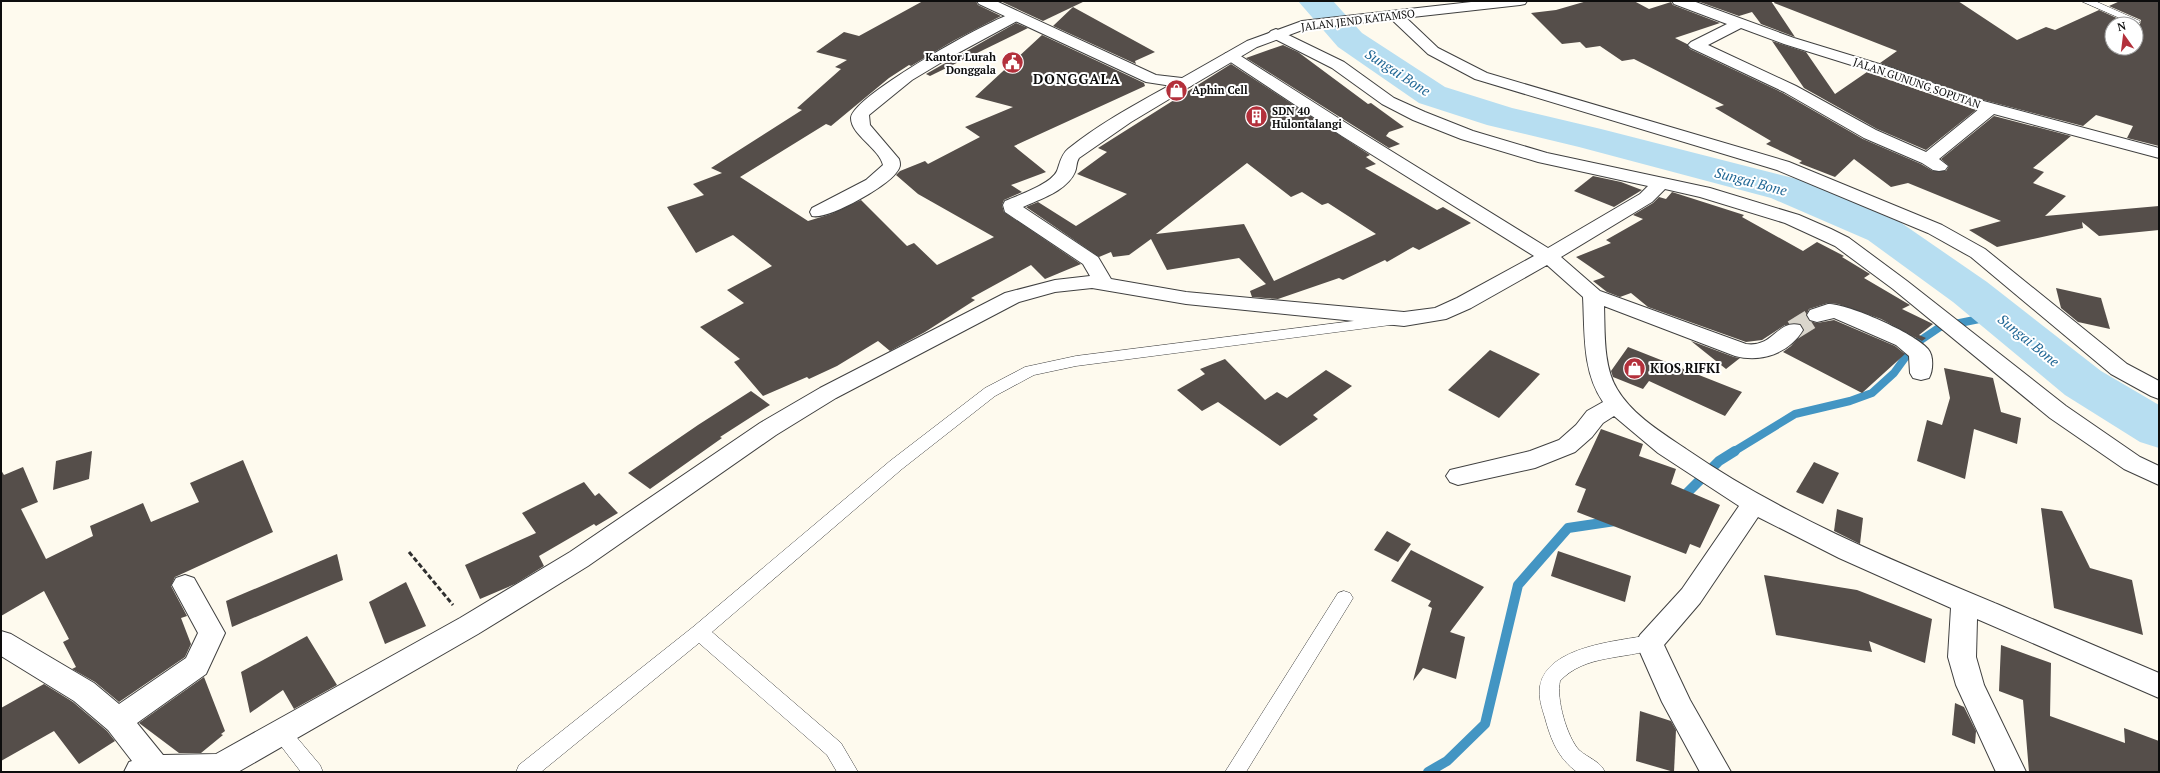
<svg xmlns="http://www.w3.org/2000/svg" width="2160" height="773" font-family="'PT Serif',serif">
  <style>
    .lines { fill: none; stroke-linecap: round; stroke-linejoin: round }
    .stream-far1 { stroke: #4395c3; stroke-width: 8 }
    .stream { stroke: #4395c3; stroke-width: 10 }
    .river { fill: #b7def1; fill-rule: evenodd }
    .building { fill: #554e4a; fill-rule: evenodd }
    .minor-tunnel { stroke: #dad6cc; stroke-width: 20; stroke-dasharray: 20 10; stroke-linecap: butt }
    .service-casing { stroke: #404040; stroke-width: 1 }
    .minor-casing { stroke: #404040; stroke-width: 2 }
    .tertiary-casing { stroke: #404040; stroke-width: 2 }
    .path { stroke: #2f2f2f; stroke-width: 3; stroke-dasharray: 5 2.5; stroke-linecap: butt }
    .service { fill: #fff; fill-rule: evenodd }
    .minor { fill: #fff; fill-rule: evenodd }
    .tertiary { fill: #fff; fill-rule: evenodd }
    .labels { text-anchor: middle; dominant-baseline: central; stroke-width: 4; stroke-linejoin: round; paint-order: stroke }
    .far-street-label { font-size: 11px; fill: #0d0d0d; stroke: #fff }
    .far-poi-label { font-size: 11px; font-weight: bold; fill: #0d0d0d; stroke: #fff; text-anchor: start }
    .poi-label { font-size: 13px; font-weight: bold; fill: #0d0d0d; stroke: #fff; text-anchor: start }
    .water-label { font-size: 14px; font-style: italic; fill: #206795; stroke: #fff }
    .far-district-label { font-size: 14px; font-weight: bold; letter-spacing: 1px; fill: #0d0d0d; stroke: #fff }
  </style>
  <rect width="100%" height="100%" fill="#fefaee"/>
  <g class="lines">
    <polyline class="stream-far1" points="1733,452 1795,414 1850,401 1872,393 1894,373 1915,344 1940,327 1999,315"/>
    <g class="stream">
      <polyline points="1681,499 1719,461 1735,451"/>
      <polyline points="1428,772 1447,761 1485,724 1518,585 1568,528 1615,521"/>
    </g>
    <polygon class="river" points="1298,1 1333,1 1362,33 1445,87 1512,108 1601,129 1801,180 1900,222 1987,282 2101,371 2159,405 2159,448 2140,442 2065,395 1953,302 1868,240 1771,198 1579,147 1487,125 1419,103 1338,47"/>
  </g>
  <g class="building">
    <polygon points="923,1 976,1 978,5 1001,16 953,41 911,66 909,65 889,78 831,126 826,124 740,177 808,221 831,214 861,200 907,246 914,243 937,265 994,237 918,194 896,175 900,171 925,161 928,164 980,137 965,127 1013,107 975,97 1042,35 1144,83 1145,86 1014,146 1046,172 1011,185 1022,192 1004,200 1002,205 1004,212 1081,264 1045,279 1031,265 971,298 975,300 925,332 890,351 878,341 837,366 809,379 807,377 763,396 734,362 740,359 700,327 744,303 727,290 772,266 733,235 696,253 667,207 704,195 693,184 722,173 711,168 802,110 797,108 841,69 835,67 847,60 816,52 844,32 859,36"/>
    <polygon points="1000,1 1085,1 1043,21"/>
    <polygon points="1587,1 1634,1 1649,9 1671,2 1673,5 1720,23 1675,38 1687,44 1690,49 1783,93 1863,139 1921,164 1933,171 1946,171 1949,166 1941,159 1994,116 2071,136 2033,168 2044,172 2033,183 2066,196 2045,216 2159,206 2159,230 2099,236 2082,222 2083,228 1997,247 1969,230 2001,221 1908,183 1891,187 1854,159 1835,177 1799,163 1802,161 1766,144 1771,141 1715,108 1724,105 1634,59 1622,61 1600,46 1586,48 1580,42 1562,44 1531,13 1556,10"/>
    <polygon points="1697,1 1771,1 1795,37 1761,24 1752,12 1739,16"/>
    <polygon points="1775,1 1958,1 2017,40 2046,27 2055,30 2099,10 2130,24 2112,24 2112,48 2136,48 2136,24 2140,24 2141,20 2109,6 2120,1 2159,1 2159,146 2127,138 2133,126 2096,115 2083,126 1976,98 1880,63 1897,51 1774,3"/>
    <polygon points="1073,7 1155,52 1135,61 1136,64 1053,26"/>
    <polygon points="1016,23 1028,28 930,76 926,74"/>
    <polygon points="1772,41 1806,52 1835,94 1867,72 1976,110 1926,150 1877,129 1804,88"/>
    <polygon points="1283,45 1298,52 1368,104 1371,103 1404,127 1389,132 1386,136 1400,144 1389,148 1246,58"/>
    <path d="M1231 64 1370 155 1366 157 1376 164 1365 168 1437 210 1443 207 1471 223 1419 250 1413 247 1387 262 1385 260 1343 280 1339 278 1278 299 1252 297 1250 291 1266 284 1239 258 1167 270 1151 239 1129 255 1113 257 1111 252 1099 257 1026 207 1038 202 1076 226 1127 194 1077 174 1107 152 1098 148ZM1247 163 1291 197 1302 192 1322 205 1328 203 1376 234 1274 281 1244 224 1156 234Z"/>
    <polygon points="1593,176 1621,182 1642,190 1614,207 1574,191"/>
    <polygon points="1672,192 1744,215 1742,217 1803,251 1817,242 1844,256 1842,257 1870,274 1864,278 1910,305 1902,309 1933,324 1919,335 1926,338 1922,341 1881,319 1838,304 1828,303 1809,309 1806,316 1810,321 1817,323 1834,320 1895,346 1905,354 1862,393 1783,352 1791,346 1804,331 1800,324 1785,325 1762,340 1746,342 1648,307 1631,293 1620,297 1607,292 1593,281 1605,277 1576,257 1611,243 1606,240 1643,219 1633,215 1653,203 1659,197 1666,199"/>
    <polygon points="2056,288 2101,298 2110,329 2078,322 2061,308"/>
    <polygon points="1691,341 1734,357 1740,358 1726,369"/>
    <polygon points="1628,347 1742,392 1725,416 1649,381 1643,389 1613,377 1611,371"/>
    <polygon points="1490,350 1540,374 1499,418 1448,390"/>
    <polygon points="1225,359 1265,400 1277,392 1287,398 1326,370 1352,386 1313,415 1318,419 1280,446 1218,402 1202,411 1177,390 1205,374 1200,369"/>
    <polygon points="1944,368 1993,378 2001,412 2021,418 2017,444 1974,429 1965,479 1917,461 1927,420 1942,425 1950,398"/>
    <polygon points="751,391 770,405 720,437 722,438 650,489 628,473 698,425"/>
    <polygon points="1601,429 1643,444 1639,456 1676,469 1671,484 1720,505 1700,548 1690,544 1686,554 1577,512 1586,489 1575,485"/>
    <polygon points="92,451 89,479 53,490 56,461"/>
    <polygon points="243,460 273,532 175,577 171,586 187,616 181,618 191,644 185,657 119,702 95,682 72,669 76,667 63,642 69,639 44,591 1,616 1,470 4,475 23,467 38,502 21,509 46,559 93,536 90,526 143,503 151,522 199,502 190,483"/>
    <polygon points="1814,462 1839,473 1823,504 1796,492"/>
    <polygon points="584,482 595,496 599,493 618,513 596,526 594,524 539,556 544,566 515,584 480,599 465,565 536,533 522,513"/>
    <polygon points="2041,508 2062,511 2090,568 2132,580 2143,635 2054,608"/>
    <polygon points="1837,509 1863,518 1860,544 1834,531"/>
    <polygon points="1387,531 1411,544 1398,562 1374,550"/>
    <polygon points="1411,550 1484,587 1450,632 1465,637 1456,679 1423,668 1413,681 1432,608 1428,606 1431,601 1391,581"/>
    <polygon points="1558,551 1631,576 1625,602 1551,576"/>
    <polygon points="337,554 343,580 232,627 226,601"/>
    <polygon points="1764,575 1857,590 1932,619 1925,663 1869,641 1872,652 1776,635"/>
    <polygon points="406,582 426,626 385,644 369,602"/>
    <polygon points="307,636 337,685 294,709 283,690 250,713 241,672"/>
    <polygon points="2001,645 2051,663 2050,716 2125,743 2124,728 2159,741 2159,772 2029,772 2023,700 1999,691"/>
    <polygon points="204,677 225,731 221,734 223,735 201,753 179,753 139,723"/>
    <polygon points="44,684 73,702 107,731 115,741 79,764 54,731 1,761 1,708"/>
    <polygon points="1955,703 1964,707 1976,731 1975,744 1952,735"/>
    <polygon points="1640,711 1671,721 1676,730 1674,772 1636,761"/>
  </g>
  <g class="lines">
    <polyline class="minor-tunnel" points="1793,330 1817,315"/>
    <defs>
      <g id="service">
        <polygon points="2081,1 2095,1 2140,21 2139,23 2131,23"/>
        <polygon points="1393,316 1398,318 1400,321 1398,324 1076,366 1034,375 995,396 902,469 712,632 841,743 858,772 837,772 827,755 699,643 541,772 516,772 519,765 693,627 890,461 985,388 1025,367 1076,356"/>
        <polygon points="1344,591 1350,593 1353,598 1350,603 1246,772 1225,772 1338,593"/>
        <path d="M1650 635 1657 638 1659 643 1657 648C1624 660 1585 654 1560 681 1556 699 1567 737 1579 750 1588 758 1600 761 1605 772H1577C1558 758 1551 740 1545 718 1542 708 1538 697 1540 686 1547 646 1618 641 1650 635Z"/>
        <polygon points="281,724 288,727 320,765 323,772 301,772 271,733 274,727"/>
      </g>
      <g id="minor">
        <path d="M1672 1H1693L1794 38 1889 67 1976 99 2159 148V158L1994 114 1939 159 1948 166 1945 170 1939 171 1933 170 1922 163 1864 138 1784 92 1691 48 1688 45 1691 42 1727 24 1674 4ZM1741 28 1784 44 1877 73 1979 109 1926 152 1876 130 1796 86 1708 45Z"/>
        <polygon points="1395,11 1400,12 1438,48 1487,73 1789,162 1942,225 1985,249 2127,364 2159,381 2159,399 2151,396 2111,374 1971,257 1928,233 1777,170 1475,79 1428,54 1390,18 1388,15 1390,12"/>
        <path d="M1016 12 1021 13 1023 16 1021 19 947 59 912 80 869 115 870 125 899 159C901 165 900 168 896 173 886 187 828 220 812 216L810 212 812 208 866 180 883 165C879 148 851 135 851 118 852 96 992 18 1016 12Z"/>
        <path d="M1276 29 1344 62 1394 98 1425 112 1473 131 1547 153 1710 188 1799 215 1831 229 1849 238 1907 281 2066 406 2140 457 2159 466V485L2124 469 2050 418 1893 289 1835 246 1785 223 1700 197 1665 189 1652 202 1561 257 1600 291 1746 344C1774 348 1777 319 1800 325L1803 330C1789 353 1762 363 1735 356L1604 306C1605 332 1603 366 1617 389 1633 416 1664 434 1689 451 1784 516 1891 560 1997 604 2051 627 2105 650 2159 673V698L1977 619 1976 657 1984 685 2026 772H1996L1956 685 1948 657 1951 608 1839 558 1758 517 1700 603 1664 645 1690 700 1731 772H1700L1662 702 1636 643 1640 635 1682 589 1739 506 1658 453 1614 416 1603 423 1592 437 1575 452 1535 468 1458 485 1450 482 1446 476 1450 470 1530 451 1559 440 1576 425 1587 411 1603 402C1582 371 1585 333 1583 297L1547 265 1471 308 1446 319 1404 326 1186 304 1092 288 1055 292 1019 302 836 398 776 435 588 566 478 634 238 772H124L129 762 132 761 108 730 74 701 1 656V631L11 634 94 683 119 704 186 658 198 633 172 585 176 578 185 575 194 578 225 633 206 674 137 723 163 755 216 754 460 618 570 552 760 423 820 388 1005 293 1055 280 1090 276 1083 264 1005 212 1003 205 1005 201C1019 195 1051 184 1057 171 1060 163 1061 155 1068 149 1101 122 1142 101 1179 80H1191L1193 83 1191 86 1131 122 1079 158C1076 163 1077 167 1075 172 1067 191 1040 199 1023 207L1098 257 1111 279 1186 292 1404 312 1435 308 1457 298 1534 256 1342 136 1226 59 1223 56 1226 53H1236L1354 128 1548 248 1640 194 1648 186 1538 162 1461 139 1413 120 1382 104 1332 68 1271 37 1268 34 1271 31Z"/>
        <path d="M1828 304C1849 304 1914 333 1928 349 1934 356 1933 371 1929 378L1921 380 1913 378 1910 373 1909 356 1896 345 1834 318 1817 322 1810 320 1807 315 1810 310Z"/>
      </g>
      <polygon id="tertiary" points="977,1 996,1 1156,75 1182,78 1247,41 1302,21 1480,1 1527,1 1525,4 1520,5 1305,29 1257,47 1191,86 1185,88 1146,82 979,4"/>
    </defs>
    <use href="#service" class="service-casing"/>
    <use href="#minor" class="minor-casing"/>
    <use href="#tertiary" class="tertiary-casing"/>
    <polyline class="path" points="409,552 453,605"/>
    <use href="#service" class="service"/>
    <use href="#minor" class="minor"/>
    <use href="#tertiary" class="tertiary"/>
  </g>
  <defs>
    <symbol id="civic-disc" viewBox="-11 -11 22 22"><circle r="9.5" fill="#b3303b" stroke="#fff"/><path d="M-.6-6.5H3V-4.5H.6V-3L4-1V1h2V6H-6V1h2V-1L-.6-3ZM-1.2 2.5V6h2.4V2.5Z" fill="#fff"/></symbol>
    <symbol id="shop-disc" viewBox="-11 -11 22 22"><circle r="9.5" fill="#b3303b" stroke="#fff"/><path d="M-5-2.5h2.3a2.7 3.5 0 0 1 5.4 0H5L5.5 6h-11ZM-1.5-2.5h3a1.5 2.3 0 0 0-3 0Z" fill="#fff"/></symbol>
    <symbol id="building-disc" viewBox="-11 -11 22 22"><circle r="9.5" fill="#b3303b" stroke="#fff"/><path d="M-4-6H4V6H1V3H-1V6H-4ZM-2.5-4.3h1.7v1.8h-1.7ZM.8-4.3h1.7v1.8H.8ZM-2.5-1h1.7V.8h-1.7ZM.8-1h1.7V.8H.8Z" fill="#fff"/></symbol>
  </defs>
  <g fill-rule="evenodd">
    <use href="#civic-disc" x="1000" y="50" width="25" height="25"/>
    <use href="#shop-disc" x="1164" y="78" width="25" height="25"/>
    <use href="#building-disc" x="1244" y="104" width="25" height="25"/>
    <use href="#shop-disc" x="1622" y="356" width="25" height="25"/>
  </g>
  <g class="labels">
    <g class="far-street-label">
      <text transform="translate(1358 20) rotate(-7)">JALAN JEND KATAMSO</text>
      <text transform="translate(1917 83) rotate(19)">JALAN GUNUNG SOPUTAN</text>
    </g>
    <g class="far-poi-label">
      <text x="996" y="57" text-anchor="end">Kantor Lurah<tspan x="996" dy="13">Donggala</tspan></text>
      <text x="1192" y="90">Aphin Cell</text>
      <text x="1272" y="111">SDN 40<tspan x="1272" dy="13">Hulontalangi</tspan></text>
    </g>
    <g class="poi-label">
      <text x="1650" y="368">KIOS RIFKI</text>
    </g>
    <g class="water-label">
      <text transform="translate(1398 72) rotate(33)">Sungai Bone</text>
      <text transform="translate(1751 181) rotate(15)">Sungai Bone</text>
      <text transform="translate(2029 340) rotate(39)">Sungai Bone</text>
    </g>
    <g class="far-district-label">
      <text x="1077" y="78">DONGGALA</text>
    </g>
  </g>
  <rect width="2160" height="773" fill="none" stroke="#0d0d0d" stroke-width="4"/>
  <g transform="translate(2124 36) rotate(346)"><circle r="19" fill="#ffffff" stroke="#9e9e9e"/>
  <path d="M0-3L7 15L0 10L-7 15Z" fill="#b3303b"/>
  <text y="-6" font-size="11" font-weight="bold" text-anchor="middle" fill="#0d0d0d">N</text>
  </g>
</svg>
